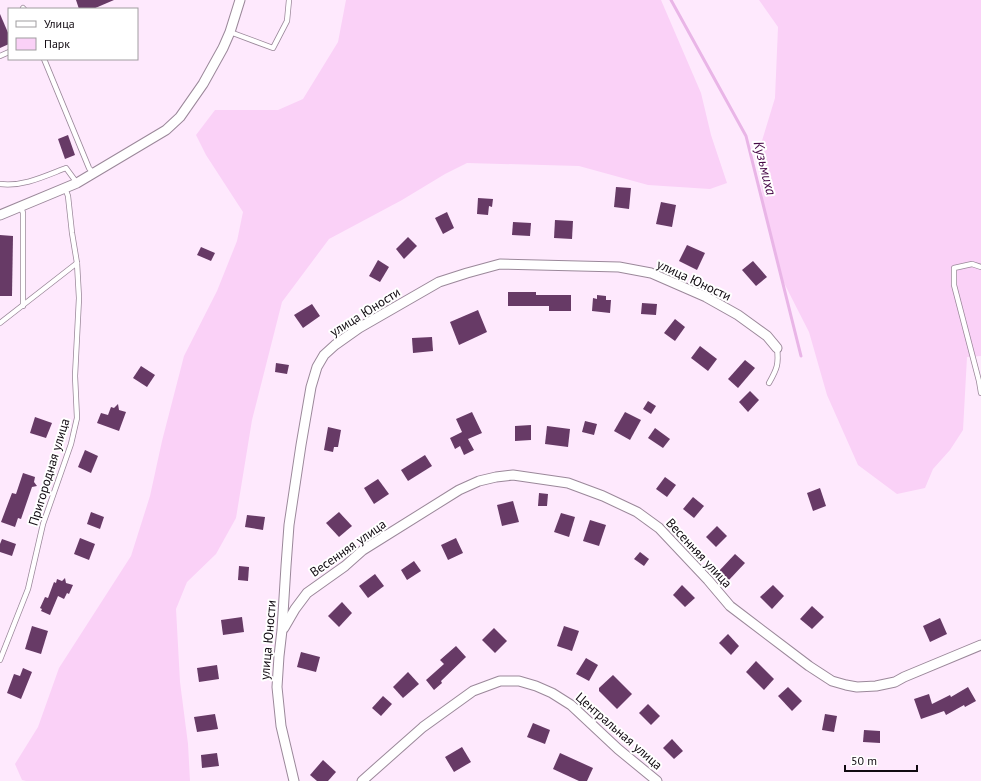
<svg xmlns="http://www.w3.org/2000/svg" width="981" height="781" font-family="'PT Sans',sans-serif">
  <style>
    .green { fill: #fad1f7 }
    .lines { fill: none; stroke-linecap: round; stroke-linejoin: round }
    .stream { stroke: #e9b5e7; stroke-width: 3 }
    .building { fill: #673a66 }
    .lane-casing { stroke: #9b889a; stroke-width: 6 }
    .street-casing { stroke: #9b889a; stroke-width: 11 }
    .lane { stroke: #fff; stroke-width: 4.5 }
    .street { stroke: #fff; stroke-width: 9 }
    .labels { text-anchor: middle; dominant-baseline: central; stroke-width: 4; stroke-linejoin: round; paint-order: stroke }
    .street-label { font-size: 13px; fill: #110a11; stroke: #fff }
    .water-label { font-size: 14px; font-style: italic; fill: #480a48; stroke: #fff }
  </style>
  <rect width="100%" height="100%" fill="#fee9fd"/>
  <g class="green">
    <polygon points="346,0 661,0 701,93 711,135 727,183 710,189 648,185 579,166 467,163 445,174 402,200 329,239 282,302 252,420 236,518 216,554 187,582 176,609 180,682 188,744 190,781 26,781 22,780 15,764 38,727 59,668 131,556 150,496 162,441 184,356 217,291 237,241 243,212 206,155 196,135 215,110 278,110 303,99 338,42"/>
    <polygon points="759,0 981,0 981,356 967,357 963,430 950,450 933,469 925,488 897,494 858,465 827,395 809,332 781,277 763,202 758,154 775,98 778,27"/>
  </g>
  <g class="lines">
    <polyline class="stream" points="671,0 746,136 801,356"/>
  </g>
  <g class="building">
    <polygon points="76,0 114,0 93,9 79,9"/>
    <polygon points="0,14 9,35 9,44 0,48"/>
    <polygon points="68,135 75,155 65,159 58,139"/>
    <polygon points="616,187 631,188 629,209 614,207"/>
    <polygon points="478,198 493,199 492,207 489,206 488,215 477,214"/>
    <polygon points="661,202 676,205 672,227 656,224"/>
    <polygon points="447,212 454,228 443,234 435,218"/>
    <polygon points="555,220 573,221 572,239 554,238"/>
    <polygon points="513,222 531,223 530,236 512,235"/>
    <polygon points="0,235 13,236 12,296 0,296"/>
    <polygon points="408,237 417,246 404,259 396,249"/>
    <polygon points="687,245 705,253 697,270 679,261"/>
    <polygon points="201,247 215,253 211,261 197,255"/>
    <polygon points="378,260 389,267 380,282 369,276"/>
    <polygon points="753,261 767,277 756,286 742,270"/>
    <polygon points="508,292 536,292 536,295 571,295 571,311 549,311 549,306 508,306"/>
    <polygon points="597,295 606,296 606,300 611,300 610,313 592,311 593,298 597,299"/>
    <polygon points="642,303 657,304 656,315 641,314"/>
    <polygon points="312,304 320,316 303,328 294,315"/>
    <polygon points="478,310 487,332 459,345 450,322"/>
    <polygon points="675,319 685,327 675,341 664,333"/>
    <polygon points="432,337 433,351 413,353 412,338"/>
    <polygon points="700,346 717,359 708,371 691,358"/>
    <polygon points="745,360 755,368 738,388 728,379"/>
    <polygon points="276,363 289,365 287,374 275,372"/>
    <polygon points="141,366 155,375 147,387 133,378"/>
    <polygon points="750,391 759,400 748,412 739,402"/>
    <polygon points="648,401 656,406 651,414 643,409"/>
    <polygon points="118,404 119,410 126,412 119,431 97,423 101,413 108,415 111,407 114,408"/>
    <polygon points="472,412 482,433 468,439 474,450 464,455 460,446 455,449 450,438 462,432 456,419"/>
    <polygon points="625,412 641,420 630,440 614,431"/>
    <polygon points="35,417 52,423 46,438 30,433"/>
    <polygon points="585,421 597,424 594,435 582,432"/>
    <polygon points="531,425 531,440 515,441 515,426"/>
    <polygon points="547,426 570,429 568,447 545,444"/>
    <polygon points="328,427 341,430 338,447 334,447 333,452 324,450"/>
    <polygon points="655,428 670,439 663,448 648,438"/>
    <polygon points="85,450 98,456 91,473 78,467"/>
    <polygon points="425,455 432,466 408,481 401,470"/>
    <polygon points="23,473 35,477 34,482 37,486 32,487 21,519 18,518 15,527 1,522 12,493 16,494"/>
    <polygon points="665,477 676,485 667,497 656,489"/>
    <polygon points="378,479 389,494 374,504 364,488"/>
    <polygon points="820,488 826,506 813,511 807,493"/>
    <polygon points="539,493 548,494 547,506 538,506"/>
    <polygon points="693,497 704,506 694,518 683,509"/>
    <polygon points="513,501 519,522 502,526 497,505"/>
    <polygon points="91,512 104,517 100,529 87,524"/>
    <polygon points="339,512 352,526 339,537 326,523"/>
    <polygon points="561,513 575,517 569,537 554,532"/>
    <polygon points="247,515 265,517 263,530 245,527"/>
    <polygon points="590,520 606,525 599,546 583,541"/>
    <polygon points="717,526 727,536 716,547 706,537"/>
    <polygon points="80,538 95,544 89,560 74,554"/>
    <polygon points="456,538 463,553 448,560 441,545"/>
    <polygon points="2,539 16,544 12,556 0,552 0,544"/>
    <polygon points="640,552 649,559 644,566 634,559"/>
    <polygon points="735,554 745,563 728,581 718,572"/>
    <polygon points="414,561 421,571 407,580 401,570"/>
    <polygon points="239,566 249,567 248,581 238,580"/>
    <polygon points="375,574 384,586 368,598 359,586"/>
    <polygon points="65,578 66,583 73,585 69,594 67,593 64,599 58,596 50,615 41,611 42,609 40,608 45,597 48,598 54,582 56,583 57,579 62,581"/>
    <polygon points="682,585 695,598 685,607 673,595"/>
    <polygon points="773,585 784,596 772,609 760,597"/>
    <polygon points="342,602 352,613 339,627 328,616"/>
    <polygon points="812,606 824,617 812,629 800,619"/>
    <polygon points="242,617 244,632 223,635 221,620"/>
    <polygon points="940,618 947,634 930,642 923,626"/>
    <polygon points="32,626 48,631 41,654 25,649"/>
    <polygon points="564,626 579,631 572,651 557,646"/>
    <polygon points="494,628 507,641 495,653 482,640"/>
    <polygon points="728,634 739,646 731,655 719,643"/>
    <polygon points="456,646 466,657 441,681 442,683 434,690 426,680 444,664 440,660"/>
    <polygon points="301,652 320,657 316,672 297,667"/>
    <polygon points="586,658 598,665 589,681 576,674"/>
    <polygon points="756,661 774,679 764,690 746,672"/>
    <polygon points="217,665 219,679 199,682 197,668"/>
    <polygon points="23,668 32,672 21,699 7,693 14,674 20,676"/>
    <polygon points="408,672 419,684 403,698 393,687"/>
    <polygon points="613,675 632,694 617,709 599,691 599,688"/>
    <polygon points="788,687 802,701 792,711 778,696"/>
    <polygon points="968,687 976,701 965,707 964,705 946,715 944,711 921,719 914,699 929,694 932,704 950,695 951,697"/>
    <polygon points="383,696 392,704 381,716 372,708"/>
    <polygon points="648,704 660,716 651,725 639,713"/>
    <polygon points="215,714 218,729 197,732 194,717"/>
    <polygon points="825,714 837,716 834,732 822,730"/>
    <polygon points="533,723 550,730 545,744 527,737"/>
    <polygon points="864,730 880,731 880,743 863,742"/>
    <polygon points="672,739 683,751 674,759 663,748"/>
    <polygon points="462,747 471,762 454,772 445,757"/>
    <polygon points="217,753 219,766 202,768 201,755"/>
    <polygon points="560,753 593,768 587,781 579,781 553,769"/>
    <polygon points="323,760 336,772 328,781 317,781 310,775"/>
  </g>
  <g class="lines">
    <defs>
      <g id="lane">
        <polyline points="23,8 24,9"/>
        <polyline points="230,32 273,48 287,21 289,0"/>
        <polyline points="0,56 9,52"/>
        <polyline points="44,59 89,168 93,173"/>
        <path d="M0 184C23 187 45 176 66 168L77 183"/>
        <polyline points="21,207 23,213 23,306"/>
        <polyline points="981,267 972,264 954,268 954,285 979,381 981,393"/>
        <polyline points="0,323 77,263"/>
        <path d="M769 383C777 369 779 364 777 348"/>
        <polyline points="0,660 28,589 43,524 71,444 77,418 75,376 79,298 77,263 72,233 68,196 65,188"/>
      </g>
      <g id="street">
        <polyline points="0,215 77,183 166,130 180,117 203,84 223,48 230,32 240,0"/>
        <polyline points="284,628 295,609 307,593 345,566 363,550 459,490 479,481 496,477 513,475 568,483 603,496 637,512 659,528 708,580 730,606 809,666 832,681 846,685 857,687 876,686 895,682 904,677 981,645"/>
        <polyline points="294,781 281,726 277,687 279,656 282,630 286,566 289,525 301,445 311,387 317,367 324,355 335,345 359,328 439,282 467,273 500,264 619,267 651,273 706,297 738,315 767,336 777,348"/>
        <polyline points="362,781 423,727 473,691 500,681 519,681 536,686 552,693 571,705 618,749 657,781"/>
      </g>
    </defs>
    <use href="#lane" class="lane-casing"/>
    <use href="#street" class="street-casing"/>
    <use href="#lane" class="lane"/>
    <use href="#street" class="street"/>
  </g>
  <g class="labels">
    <g class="street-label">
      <text transform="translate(694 280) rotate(25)">улица Юности</text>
      <text transform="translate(365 312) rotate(-32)">улица Юности</text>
      <text transform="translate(49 472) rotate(-73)">Пригородная улица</text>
      <text transform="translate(348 548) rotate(-35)">Весенняя улица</text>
      <text transform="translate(699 553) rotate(47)">Весенняя улица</text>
      <text transform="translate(268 640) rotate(-85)">улица Юности</text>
      <text transform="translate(619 731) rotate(41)">Центральная улица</text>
    </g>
    <g class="water-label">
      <text transform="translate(765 168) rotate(76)">Кузьмиха</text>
    </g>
  </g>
  <rect x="8" y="8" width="130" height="52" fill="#ffffff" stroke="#a09da0"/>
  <rect x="16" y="21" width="20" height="6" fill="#ffffff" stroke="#a09da0"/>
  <text x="44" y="28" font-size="12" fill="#110a11">Улица</text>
  <rect x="16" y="38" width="20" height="12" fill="#fad1f7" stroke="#a09da0"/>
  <text x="44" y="48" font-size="12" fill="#110a11">Парк</text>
  <path d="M845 765v6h72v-6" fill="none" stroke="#110a11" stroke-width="2"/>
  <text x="851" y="765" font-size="12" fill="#110a11" stroke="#ffffff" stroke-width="3" paint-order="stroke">50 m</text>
</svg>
